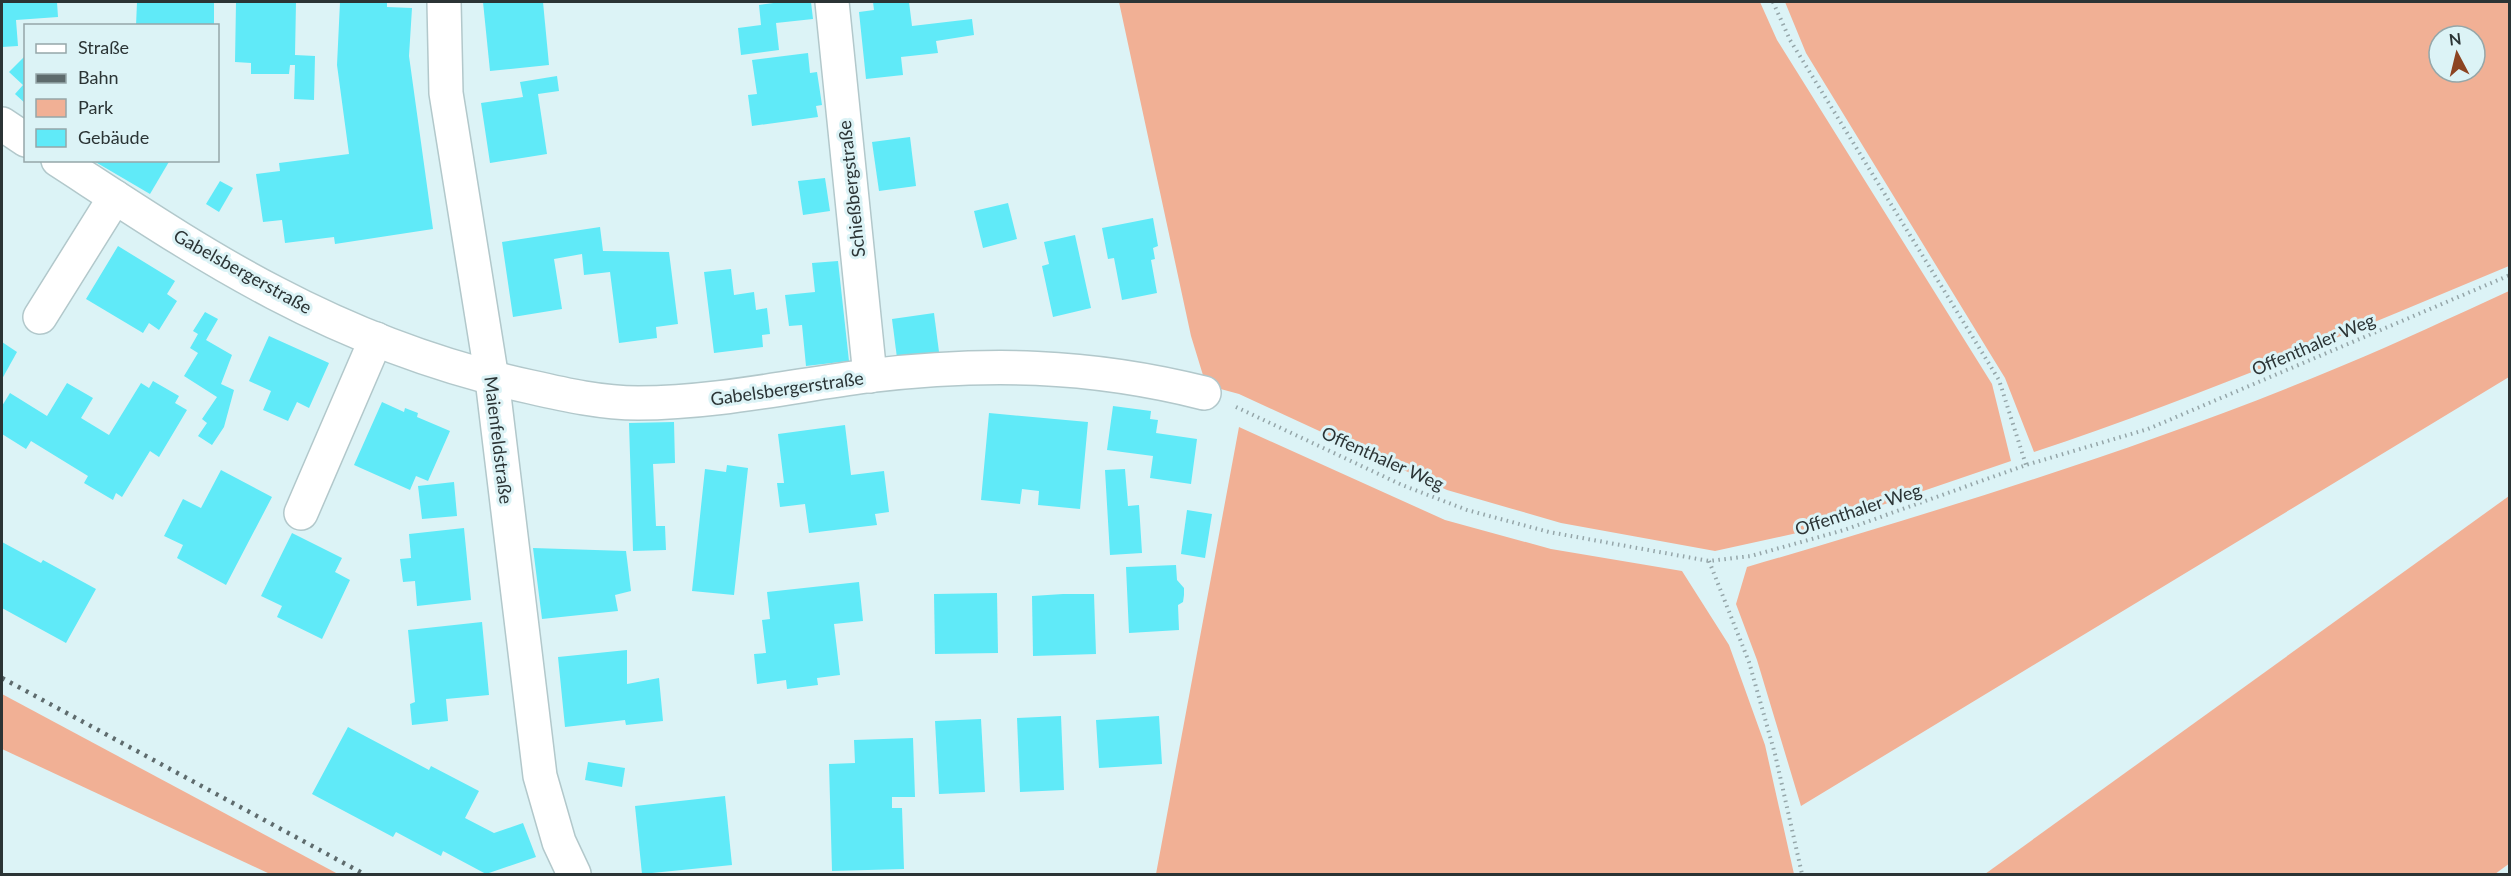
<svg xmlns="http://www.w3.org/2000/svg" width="2511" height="876" font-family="Lato,sans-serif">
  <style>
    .green { fill: #f1b095; fill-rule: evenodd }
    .building { fill: #60eaf8 }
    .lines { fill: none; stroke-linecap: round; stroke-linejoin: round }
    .minor-casing { stroke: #b2c8cb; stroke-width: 36 }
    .path { stroke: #95a6a9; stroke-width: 4; stroke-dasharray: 1.5 4.5; stroke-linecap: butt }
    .minor { stroke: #fff; stroke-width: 33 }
    .rail { stroke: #5e6b6d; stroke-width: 4.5; stroke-dasharray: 3 6; stroke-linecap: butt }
    .labels { text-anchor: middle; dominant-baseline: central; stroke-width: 6; stroke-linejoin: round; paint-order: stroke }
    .street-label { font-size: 18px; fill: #2b3435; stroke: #dcf3f6 }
  </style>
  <rect width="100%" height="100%" fill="#dcf3f6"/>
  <g class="green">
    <polygon points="1119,2 1760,2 1777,40 1992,384 2011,461 1806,531 1715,551 1561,523 1447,490 1239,394 1206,385 1191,336"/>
    <path d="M1785 2H2509V266C2352 331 2196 399 2034 452L2005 378 1806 53ZM2439 36H2475V72H2439Z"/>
    <path d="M2509 291V377L1801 806 1757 660 1736 604 1747 567C1948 508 2151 446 2344 365 2400 342 2454 316 2509 291Z"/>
    <polygon points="1239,427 1445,520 1551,549 1682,571 1729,645 1765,745 1794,874 1156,874"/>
    <polygon points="2509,496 2510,863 2495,874 1985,874"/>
    <polygon points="2,694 338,874 270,874 2,749"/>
  </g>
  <g class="building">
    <polygon points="2,2 57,2 58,17 16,20 18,46 2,47"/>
    <polygon points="137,2 214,2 214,26 136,26"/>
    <polygon points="236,2 296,2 295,55 315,56 314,100 294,99 295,65 290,65 289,74 251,74 251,63 235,62"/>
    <polygon points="340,2 387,2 387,7 412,8 409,56 433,229 335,244 334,237 285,243 282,220 263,222 256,174 280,171 279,163 349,154 337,65"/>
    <polygon points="483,2 543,2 549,65 490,71"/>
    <polygon points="811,2 813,19 776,23 779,50 741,55 738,28 761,25 759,5 781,2"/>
    <polygon points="873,2 909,2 912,26 972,19 974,35 936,41 938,53 901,57 903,75 866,79 859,12 874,10"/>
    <polygon points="808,53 810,73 817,72 822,105 816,106 818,117 752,126 748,95 757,94 752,60"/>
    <polygon points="26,55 26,104 15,94 23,85 9,72"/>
    <polygon points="557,76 559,91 538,94 547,154 490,163 481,103 523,97 520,82"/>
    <polygon points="910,137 916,186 879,191 872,142"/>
    <polygon points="92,160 170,160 150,194"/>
    <polygon points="825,178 830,211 803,215 798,181"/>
    <polygon points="220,181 233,188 219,212 206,204"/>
    <polygon points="1008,203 1017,239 983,248 974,211"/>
    <polygon points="1153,218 1158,246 1153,248 1155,259 1151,260 1157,293 1122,300 1114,258 1108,259 1102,228"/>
    <polygon points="600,227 603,251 669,252 678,324 656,327 657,338 619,343 610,272 584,275 582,254 554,259 562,309 513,317 502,242"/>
    <polygon points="1075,235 1091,308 1053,317 1042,266 1049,264 1044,242"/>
    <polygon points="118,246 175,281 167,294 177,301 159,330 149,323 143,333 86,299"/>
    <polygon points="838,261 849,361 806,366 802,325 789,326 785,295 815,292 812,263"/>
    <polygon points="731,269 734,295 754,292 756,310 767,308 770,334 762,335 763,347 714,353 704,272"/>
    <polygon points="205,312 218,319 206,340 232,355 221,384 234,390 224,427 212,445 198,436 207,423 202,419 217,397 184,376 198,353 190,348 198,334 193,331"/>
    <polygon points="934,313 939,352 897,358 892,319"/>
    <polygon points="269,336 329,363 309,408 297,402 288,421 263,410 271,391 249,381"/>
    <polygon points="2,342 17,352 2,379"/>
    <polygon points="153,381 179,396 175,403 187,410 159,457 150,451 122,497 116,493 113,500 84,483 88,476 31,441 26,449 2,434 2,406 10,393 47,416 67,383 93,398 81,418 109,435 141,383 149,388"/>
    <polygon points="382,402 404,412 405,408 418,413 417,417 450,431 428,481 416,476 410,490 354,465"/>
    <polygon points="1113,406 1151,411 1150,419 1158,420 1156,433 1197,439 1191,484 1150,478 1153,456 1107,450"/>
    <polygon points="989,413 1088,422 1080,509 1038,505 1039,491 1022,489 1020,504 981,500"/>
    <polygon points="674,422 675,463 653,464 656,526 665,526 666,550 633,551 629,423"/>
    <polygon points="845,425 851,475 884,471 889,512 875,514 877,525 809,533 805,504 780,507 777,483 784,483 778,434"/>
    <polygon points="727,465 748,468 734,595 692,591 705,469 726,472"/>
    <polygon points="1125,469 1128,506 1139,505 1142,553 1110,555 1105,470"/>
    <polygon points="221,470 272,497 226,585 177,558 183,545 164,536 183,499 201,508"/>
    <polygon points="454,482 457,516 422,519 418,486"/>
    <polygon points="1187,510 1212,514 1205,558 1181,554"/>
    <polygon points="464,528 471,600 417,606 415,581 403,582 400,559 411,558 409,534"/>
    <polygon points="292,533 342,558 335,572 350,580 322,639 277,617 282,606 261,596"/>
    <polygon points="2,542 41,563 43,560 96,589 66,643 2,608"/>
    <polygon points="533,548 626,551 631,591 615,595 618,611 542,619"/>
    <polygon points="1176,565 1177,580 1184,588 1184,595 1183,602 1178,605 1179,630 1129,633 1126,567"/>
    <polygon points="859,582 863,621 834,624 840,675 817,678 818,685 787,689 786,680 757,684 754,654 766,653 762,620 770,619 767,592"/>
    <polygon points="997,593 998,653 935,654 934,594"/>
    <polygon points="1063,594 1094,594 1096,654 1033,656 1032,596"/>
    <polygon points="482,622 489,695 446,699 448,721 412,725 410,704 415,702 408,630"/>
    <polygon points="627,650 627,684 659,678 663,721 626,725 625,720 565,727 558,657"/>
    <polygon points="1061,716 1064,790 1020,792 1017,718"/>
    <polygon points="1159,716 1162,764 1099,768 1096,720"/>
    <polygon points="981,719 985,792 939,794 935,721"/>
    <polygon points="348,727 429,770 431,766 479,791 465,818 494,833 523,823 536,857 486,874 443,851 441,856 396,832 393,837 312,794"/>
    <polygon points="913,738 915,797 892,797 892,808 902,808 904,869 832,871 829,764 855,763 854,740"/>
    <polygon points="588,762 625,768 622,787 585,780"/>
    <polygon points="725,796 732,865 642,874 635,806"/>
  </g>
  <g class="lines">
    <defs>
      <g id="minor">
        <polyline points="444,2 446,93 492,379 540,776 559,842 574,874"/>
        <polyline points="832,2 870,376"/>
        <polyline points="2,124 26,140"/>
        <path d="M58 160C129 206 200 254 275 293 355 335 443 368 531 387 566 395 602 403 638 403 715 403 791 386 867 376 986 362 1088 364 1204 393"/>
        <polyline points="40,317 115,197"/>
        <polyline points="301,513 376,339"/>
      </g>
    </defs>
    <use href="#minor" class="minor-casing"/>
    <g class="path">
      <polyline points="1773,2 1790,40 1999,380 2026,465"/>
      <polyline points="1236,407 1402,485 1467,510 1549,532 1709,561 1751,556 1844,530 2026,465 2148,429 2510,275"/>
      <polyline points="1709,561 1749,662 1775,754 1802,874"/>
    </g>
    <use href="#minor" class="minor"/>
    <polyline class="rail" points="2,678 364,874"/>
  </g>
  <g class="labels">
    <g class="street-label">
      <text transform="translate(851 189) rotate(-96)">Schießbergstraße</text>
      <text transform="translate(243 271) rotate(29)">Gabelsbergerstraße</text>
      <text transform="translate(2313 344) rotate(-23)">Offenthaler Weg</text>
      <text transform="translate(787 388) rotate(-8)">Gabelsbergerstraße</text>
      <text transform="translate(499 440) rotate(83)">Maienfeldstraße</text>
      <text transform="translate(1383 458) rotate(24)">Offenthaler Weg</text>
      <text transform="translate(1858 509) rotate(-18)">Offenthaler Weg</text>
    </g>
  </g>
  <rect width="2511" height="876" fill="none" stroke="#2b3435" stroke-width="6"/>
  <rect x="24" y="24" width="195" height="138" fill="#dcf3f6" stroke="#95a7a9" stroke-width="1.5"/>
  <rect x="36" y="44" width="30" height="9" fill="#ffffff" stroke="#95a7a9" stroke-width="1.5"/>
  <text x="78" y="54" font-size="18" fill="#2b3435">Straße</text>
  <rect x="36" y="74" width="30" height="9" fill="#5e6b6d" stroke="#95a7a9" stroke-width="1.5"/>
  <text x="78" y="84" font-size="18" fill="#2b3435">Bahn</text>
  <rect x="36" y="99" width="30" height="18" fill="#f1b095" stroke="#95a7a9" stroke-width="1.5"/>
  <text x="78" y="114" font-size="18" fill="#2b3435">Park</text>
  <rect x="36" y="129" width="30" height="18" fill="#60eaf8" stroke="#95a7a9" stroke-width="1.5"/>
  <text x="78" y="144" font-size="18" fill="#2b3435">Gebäude</text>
  <g transform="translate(2457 54) rotate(353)"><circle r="28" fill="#dcf3f6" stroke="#95a7a9" stroke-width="1.5"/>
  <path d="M0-4.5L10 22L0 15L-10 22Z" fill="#8c4422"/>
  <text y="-9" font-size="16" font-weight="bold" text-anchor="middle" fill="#2b3435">N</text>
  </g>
</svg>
